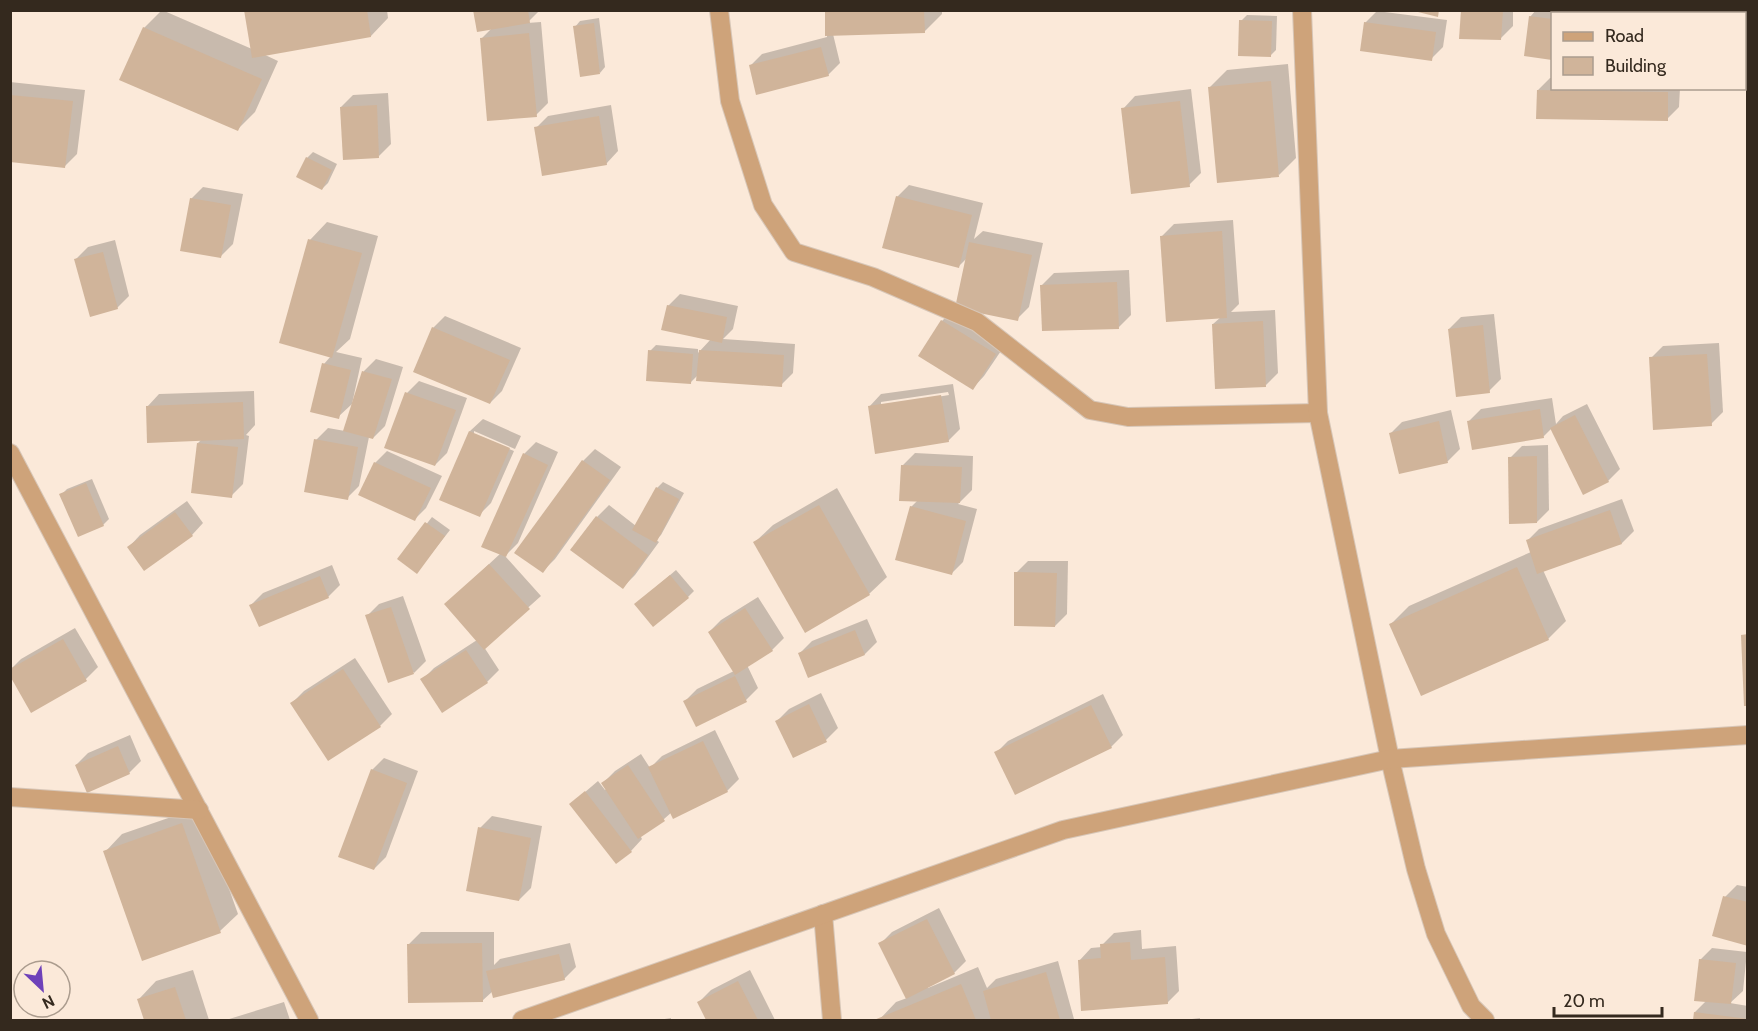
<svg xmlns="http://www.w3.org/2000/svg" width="1758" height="1031" font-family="Cabin,sans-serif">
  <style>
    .shadow { fill: #0003; fill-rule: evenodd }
    .building { fill: #d0b49a }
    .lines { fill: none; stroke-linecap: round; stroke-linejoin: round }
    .minor-casing { stroke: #d7c6b7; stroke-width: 20 }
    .minor { stroke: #cea37a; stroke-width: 18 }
  </style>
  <rect width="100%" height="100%" fill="#fbe9d9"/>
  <g class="shadow">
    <polygon points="162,10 252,49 245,10 387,10 388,18 371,36 263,54 278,61 255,112 237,130 144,28"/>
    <polygon points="475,10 540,10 527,23 541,22 548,103 536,115 482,38 492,28"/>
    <polygon points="826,10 942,10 942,14 924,32 833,34 840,63 828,75 750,66 762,54 827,37"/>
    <polygon points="1462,10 1513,10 1513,26 1500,39"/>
    <polygon points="1536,10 1588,10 1610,14 1552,14 1552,59 1525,55 1530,17"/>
    <rect x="1650" y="10" width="52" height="4"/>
    <polygon points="1377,11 1447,20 1443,47 1431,59 1365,23"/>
    <polygon points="1247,15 1277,16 1276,50 1270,56 1241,21"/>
    <polygon points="599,18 605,67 600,73 575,27 580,21"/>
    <polygon points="1288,64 1296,158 1279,175 1209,88 1227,70"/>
    <polygon points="1550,78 1552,78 1552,88 1680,88 1679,107 1667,119 1538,90"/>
    <polygon points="10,82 85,90 77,154 65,166 10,160"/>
    <polygon points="1191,89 1201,173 1189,185 1123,109 1135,96"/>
    <polygon points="388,93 391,144 379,156 341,107 353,95"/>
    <polygon points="611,105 618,151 606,164 536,128 548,116"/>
    <polygon points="313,152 337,164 328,183 322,189 307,158"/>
    <polygon points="909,185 983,203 974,239 983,231 1043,243 1029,307 1017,319 968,257 959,266 897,197"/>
    <polygon points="203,187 243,194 233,244 221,256 191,199"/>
    <polygon points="1233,220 1239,304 1231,312 1275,310 1278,373 1266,385 1213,324 1221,317 1162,236 1174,224"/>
    <polygon points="327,222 378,236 350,339 336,352 362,358 352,404 338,417 324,364 331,356 310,240"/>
    <polygon points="115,240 129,296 117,308 76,259 88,247"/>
    <polygon points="1129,270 1131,315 1119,327 1042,285 1054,273"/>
    <polygon points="680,294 738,306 733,329 723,339 795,344 793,373 781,385 698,375 690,383 650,351 656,345 698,349 698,353 711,339 668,306"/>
    <polygon points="954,309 1007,342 984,376 973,388 920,355 942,321"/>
    <polygon points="1494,314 1501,379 1489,391 1449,329 1461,317"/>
    <polygon points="445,316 521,348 502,391 490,403 433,328"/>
    <polygon points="1719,343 1723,412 1711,424 1651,358 1663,346"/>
    <polygon points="376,359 403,367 385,426 373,438 369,437 359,486 347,498 316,440 328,428 345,431 364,371"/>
    <polygon points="419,381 467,398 447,453 435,465 407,393"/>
    <path d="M953 384 960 429 948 441 869 407 881 394ZM948 392 949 395 881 406V402Z"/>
    <polygon points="254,391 255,425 246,435 249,436 243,484 231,496 198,443 202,439 147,407 159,394"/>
    <polygon points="1552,398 1556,424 1563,416 1587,404 1620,469 1608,481 1552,428 1544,436 1469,421 1481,409"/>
    <polygon points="1451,410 1460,449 1448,461 1400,472 1390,434 1402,422"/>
    <polygon points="483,419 521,436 515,449 474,431 474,434 514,451 491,503 479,515 441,499 470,431"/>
    <polygon points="536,442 558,452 518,543 505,556 541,596 484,647 499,670 487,682 422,680 434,668 477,640 446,604 501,553 524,454"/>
    <polygon points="1548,445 1549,510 1537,522 1510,458 1522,446"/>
    <polygon points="595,449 621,467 555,559 543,571 583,461"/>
    <polygon points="387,451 442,476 426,508 414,520 375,463"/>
    <polygon points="915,453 973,456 972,490 958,504 977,509 963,562 951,574 911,507 918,500 903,465"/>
    <polygon points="92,479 109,519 103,525 61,495 67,489"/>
    <polygon points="663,482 684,493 661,535 656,540 659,542 635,575 623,587 597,517 609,505 636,526 657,488"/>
    <polygon points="837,488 887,577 869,594 755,542 773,525"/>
    <polygon points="1622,499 1634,531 1622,543 1543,570 1566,621 1548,639 1391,624 1409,606 1531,552 1527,541 1539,529"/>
    <polygon points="187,501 203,523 192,535 129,547 140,535"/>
    <polygon points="432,517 450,530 417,572 399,559"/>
    <polygon points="1028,561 1068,561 1067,614 1055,626 1016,573"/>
    <polygon points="332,565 340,585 328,597 251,605 263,593"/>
    <polygon points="676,570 694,591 688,597 642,599"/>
    <polygon points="403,596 426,661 414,673 367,616 379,604"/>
    <polygon points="758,597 784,638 772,650 747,665 758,688 746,700 697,725 685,701 697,689 734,671 709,632 721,620"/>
    <polygon points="867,619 877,642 865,654 800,653 812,641"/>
    <polygon points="75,628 98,667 86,679 32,710 10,670 21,659"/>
    <polygon points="355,658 392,714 380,726 292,703 304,691"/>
    <polygon points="821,693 838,728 826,740 794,756 777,721 789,709"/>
    <polygon points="1103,694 1123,735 1111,747 996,753 1008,741"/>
    <polygon points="715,730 739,779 727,791 672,812 664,819 640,835 642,839 631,851 571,804 598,781 605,790 607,789 603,783 615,771 641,754 650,768 662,756"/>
    <polygon points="130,735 141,761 129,773 76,765 88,753"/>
    <polygon points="384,758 418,771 386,857 374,869 372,770"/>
    <polygon points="200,807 238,914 220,931 105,852 122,834"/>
    <polygon points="492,816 542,826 531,888 519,900 480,828"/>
    <polygon points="1737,885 1748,887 1748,944 1725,897"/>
    <polygon points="939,908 966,961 954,973 927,986 928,988 978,967 987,988 996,979 1058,961 1074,1019 1073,1020 879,1020 896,1002 907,998 880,944 892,932"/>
    <polygon points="1141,930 1142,949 1176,946 1179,991 1167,1003 1079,961 1091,948 1102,947 1102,945 1114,933"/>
    <polygon points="421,932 494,932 494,965 500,959 570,943 576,967 564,979 493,991 482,1001 409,944"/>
    <polygon points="1712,948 1747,952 1743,991 1730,1003 1748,1006 1748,1020 1694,1020 1695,1012 1707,1000 1700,960"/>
    <polygon points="193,970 209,1020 145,1020 139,999 156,981"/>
    <polygon points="750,970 775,1020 708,1020 699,1002 711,990"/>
    <polygon points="284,1002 290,1020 226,1020"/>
    <polygon points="671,1018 671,1020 658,1020"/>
    <polygon points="1200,1018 1200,1020 1184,1020"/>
  </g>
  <g class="building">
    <polygon points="244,10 367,10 371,37 252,58"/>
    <polygon points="473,10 528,10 530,23 477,32"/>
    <polygon points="825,10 924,10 925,33 825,36"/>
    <polygon points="1410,10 1439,10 1438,17"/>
    <polygon points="1461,10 1503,10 1501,40 1459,39"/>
    <polygon points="1649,10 1692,10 1691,14 1648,14"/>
    <polygon points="1529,16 1552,19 1552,60 1524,56"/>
    <polygon points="1239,20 1272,21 1271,57 1238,56"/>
    <polygon points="1364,22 1436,32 1432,61 1360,51"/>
    <polygon points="594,23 600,74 580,77 573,26"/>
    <polygon points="143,27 262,79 238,131 119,80"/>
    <polygon points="529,33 537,117 487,121 480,38"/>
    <polygon points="821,47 829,76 756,95 749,65"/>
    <polygon points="1271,81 1279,177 1217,183 1208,87"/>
    <polygon points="1537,90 1668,92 1668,121 1536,119"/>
    <polygon points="10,95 73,101 65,168 10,162"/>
    <polygon points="1180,101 1190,187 1131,194 1121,108"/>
    <polygon points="377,105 379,158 343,160 340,107"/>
    <polygon points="599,116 607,165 542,176 534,127"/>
    <polygon points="306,157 332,170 322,190 296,177"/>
    <polygon points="896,196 972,215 959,268 882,248"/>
    <polygon points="190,198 231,205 221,258 180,251"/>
    <polygon points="1222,231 1227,318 1166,322 1160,236"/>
    <polygon points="308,239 362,253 332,358 279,343"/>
    <polygon points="969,242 1032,255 1018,321 955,308"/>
    <polygon points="103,252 118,309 90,317 74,259"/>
    <polygon points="1117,282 1119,329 1042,331 1040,285"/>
    <polygon points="667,305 727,317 722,343 661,330"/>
    <polygon points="941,320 996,354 973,390 918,356"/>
    <polygon points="1263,321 1266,387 1215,389 1212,324"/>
    <polygon points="1483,325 1490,393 1456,397 1448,329"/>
    <polygon points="432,327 510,360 490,404 413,372"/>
    <polygon points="648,350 693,354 691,384 646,381"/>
    <polygon points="699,350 784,355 782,387 696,381"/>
    <polygon points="1707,354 1712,426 1653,430 1649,357"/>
    <polygon points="322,363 351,370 339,419 310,412"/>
    <polygon points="362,371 392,379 373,439 343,431"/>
    <polygon points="405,392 456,410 435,466 384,448"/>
    <polygon points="941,395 949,442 875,454 868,406"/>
    <polygon points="243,402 244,439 147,443 146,406"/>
    <polygon points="1540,409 1544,438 1472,450 1467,421"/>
    <polygon points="1575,415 1609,482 1583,495 1550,428"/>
    <polygon points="1439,421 1448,463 1399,474 1389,433"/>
    <polygon points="469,431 510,448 480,517 439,500"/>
    <polygon points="314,439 358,447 348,500 304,492"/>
    <polygon points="197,443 238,447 232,498 191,493"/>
    <polygon points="523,453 548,465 506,557 481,547"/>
    <polygon points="1537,456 1537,523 1509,524 1508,457"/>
    <polygon points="582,460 610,480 543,573 514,553"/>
    <polygon points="374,462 431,488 415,521 358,495"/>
    <polygon points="901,465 962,467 960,503 899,501"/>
    <polygon points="86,483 104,526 78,537 59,494"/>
    <polygon points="656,487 679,499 656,543 632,530"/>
    <polygon points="819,505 870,595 805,633 753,542"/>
    <polygon points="910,506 966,521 952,575 895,560"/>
    <polygon points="1610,510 1622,544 1537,574 1526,540"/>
    <polygon points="175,512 193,536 144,571 127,547"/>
    <polygon points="596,516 648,555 623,589 570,550"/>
    <polygon points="425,522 445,536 417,574 397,559"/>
    <polygon points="489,564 530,609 484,650 444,604"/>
    <polygon points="1517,567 1549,640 1421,696 1389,624"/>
    <polygon points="1014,572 1057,573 1055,627 1014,626"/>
    <polygon points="670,575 689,598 653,627 634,604"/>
    <polygon points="320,576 329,598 259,627 249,605"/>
    <polygon points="391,607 414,674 388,683 365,615"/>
    <polygon points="745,608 773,651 735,675 708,632"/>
    <polygon points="855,630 865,655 808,678 798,653"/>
    <polygon points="1748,634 1748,706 1744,706 1741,635"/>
    <polygon points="63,639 87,681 31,713 10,676 10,669"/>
    <polygon points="466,650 488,683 442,713 420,679"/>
    <polygon points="343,669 381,727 328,761 290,703"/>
    <polygon points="735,676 747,702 696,727 683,701"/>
    <polygon points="809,704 827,742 793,758 775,721"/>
    <polygon points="1091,705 1112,748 1015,795 994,752"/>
    <polygon points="703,741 728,792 673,819 648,767"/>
    <polygon points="118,746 130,774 87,793 75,765"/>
    <polygon points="628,765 665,821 638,839 601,783"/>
    <polygon points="371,769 407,783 374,870 338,857"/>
    <polygon points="585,791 632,852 616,864 569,804"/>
    <polygon points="182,823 221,933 142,961 103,851"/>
    <polygon points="478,827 531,838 519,901 466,891"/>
    <polygon points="1723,896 1748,902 1748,946 1712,936"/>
    <polygon points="927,919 955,974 906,999 878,943"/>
    <polygon points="1130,942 1131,960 1165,957 1168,1004 1081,1011 1078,960 1101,958 1100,944"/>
    <polygon points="482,943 483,1002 408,1003 407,944"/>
    <polygon points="559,954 565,980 493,998 486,971"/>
    <polygon points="1699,959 1736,963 1731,1004 1694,1001"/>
    <polygon points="1046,972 1060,1020 991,1020 983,991"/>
    <polygon points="738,981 758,1020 706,1020 697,1002"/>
    <polygon points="961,984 976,1020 874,1020"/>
    <polygon points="175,987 186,1020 144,1020 137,999"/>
    <polygon points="1694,1012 1748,1019 1748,1020 1693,1020"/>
  </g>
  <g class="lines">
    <defs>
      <g id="minor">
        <polyline points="719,10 730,101 763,205 794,252 873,277 977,322 1090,410 1128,417 1318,413"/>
        <polyline points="1302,10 1318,413 1390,759 1416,869 1436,934 1471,1006 1485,1020"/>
        <polyline points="10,453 309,1020"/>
        <polyline points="10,797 199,810"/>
        <polyline points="823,914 832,1020"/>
        <polyline points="522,1020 1063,830 1390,759 1748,735"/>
      </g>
    </defs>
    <use href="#minor" class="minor-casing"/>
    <use href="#minor" class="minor"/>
  </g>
  <rect width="1758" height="1031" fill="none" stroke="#34291e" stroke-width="24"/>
  <rect x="1551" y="12" width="195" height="78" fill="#fbe9d9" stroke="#ab9c8e" stroke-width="1.5"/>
  <rect x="1563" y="32" width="30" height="9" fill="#cea37a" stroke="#ab9c8e" stroke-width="1.5"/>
  <text x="1605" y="42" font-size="18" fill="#34291e">Road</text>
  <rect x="1563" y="57" width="30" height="18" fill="#d0b49a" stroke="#ab9c8e" stroke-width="1.5"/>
  <text x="1605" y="72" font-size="18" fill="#34291e">Building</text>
  <g transform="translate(42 989) rotate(154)"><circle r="28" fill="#fbe9d9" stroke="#ab9c8e" stroke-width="1.5"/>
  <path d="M0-4.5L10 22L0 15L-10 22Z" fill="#6e41b9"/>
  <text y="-9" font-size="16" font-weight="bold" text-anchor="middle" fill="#34291e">N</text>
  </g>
  <path d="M1554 1007v9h108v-9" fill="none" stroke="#34291e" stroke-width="3"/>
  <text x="1563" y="1007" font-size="18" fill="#34291e" stroke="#fbe9d9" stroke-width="4.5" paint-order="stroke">20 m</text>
</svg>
